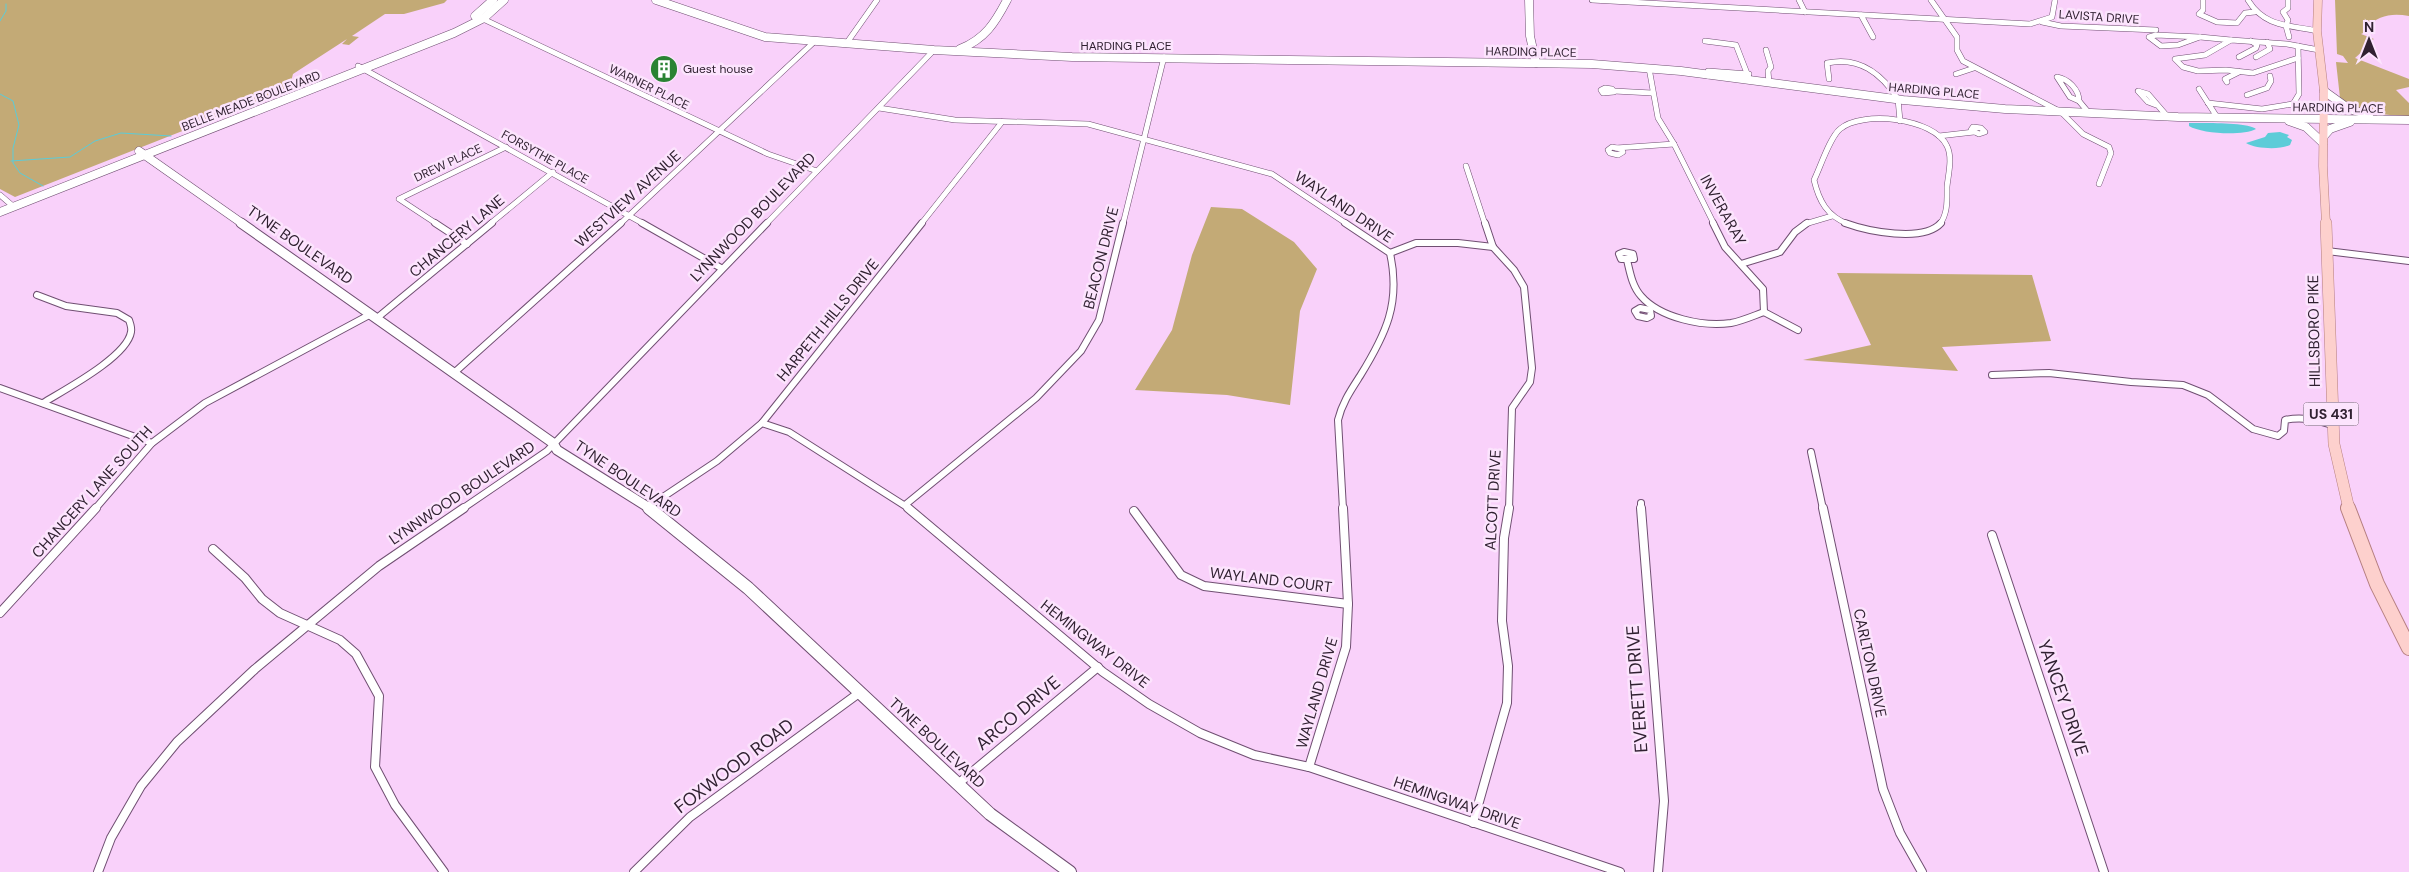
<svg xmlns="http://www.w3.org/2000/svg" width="2409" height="872" font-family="'DM Sans',sans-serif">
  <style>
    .green { fill: #c3aa76 }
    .water { fill: #5cccd8 }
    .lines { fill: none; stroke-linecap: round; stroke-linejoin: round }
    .stream { stroke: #5cccd8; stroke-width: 1 }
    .street-far2-casing { stroke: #704f72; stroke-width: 6 }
    .street-far1-casing { stroke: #704f72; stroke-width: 8 }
    .street-casing { stroke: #704f72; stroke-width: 10 }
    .secondary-far2-casing { stroke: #704f72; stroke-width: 9 }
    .secondary-far1-casing { stroke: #704f72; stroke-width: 11 }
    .secondary-casing { stroke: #704f72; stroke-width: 14 }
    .primary-far2-casing { stroke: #b57f80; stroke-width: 9 }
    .primary-far1-casing { stroke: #b57f80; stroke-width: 12 }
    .primary-casing { stroke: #b57f80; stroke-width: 16 }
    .street-far2 { stroke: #fff; stroke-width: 5 }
    .street-far1 { stroke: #fff; stroke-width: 6 }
    .street { stroke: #fff; stroke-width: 8 }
    .secondary-far2 { stroke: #fff; stroke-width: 8 }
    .secondary-far1 { stroke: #fff; stroke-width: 9 }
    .secondary { stroke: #fff; stroke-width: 12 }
    .primary-far2 { stroke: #fdd0cd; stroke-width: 8 }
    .primary-far1 { stroke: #fdd0cd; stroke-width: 11 }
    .primary { stroke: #fdd0cd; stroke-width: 14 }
    .labels { text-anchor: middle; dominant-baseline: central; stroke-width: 5; stroke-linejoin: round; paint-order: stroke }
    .far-street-label { font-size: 12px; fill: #302131; stroke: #fce4fd }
    .far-poi-label { font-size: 12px; fill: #302131; stroke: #fce4fd; text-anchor: start }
    .shield { fill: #fce4fd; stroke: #6d5c6e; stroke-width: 1 }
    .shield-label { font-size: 14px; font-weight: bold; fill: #302131 }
    .street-label { font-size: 15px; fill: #302131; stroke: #fce4fd }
    .near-street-label { font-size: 18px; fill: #302131; stroke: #fce4fd }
  </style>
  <rect width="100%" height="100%" fill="#f9d1fa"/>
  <g class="green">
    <polygon points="0,0 447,0 444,3 404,14 385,14 352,36 359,37 349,45 342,44 347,39 293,74 289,89 15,197 0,189"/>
    <path d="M2335 0H2409V16C2392 13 2378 15 2367 28L2368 31 2361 34 2374 39 2367 43 2366 48 2355 58 2409 79V87L2396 90 2409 103V116C2382 115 2362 113 2340 98L2336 62 2348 63 2343 56 2337 54Z"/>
    <polygon points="1211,207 1242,209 1294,242 1317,269 1300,311 1290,405 1227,395 1135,390 1172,330 1192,255"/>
    <polygon points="1837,273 2032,275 2051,341 1942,347 1958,371 1803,360 1871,345"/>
  </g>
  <g class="water">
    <path d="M2189 123C2202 123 2248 122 2256 129 2243 136 2202 134 2189 126Z"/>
    <path d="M2280 132 2289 135 2287 137 2292 140 2290 145C2280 150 2256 149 2246 143L2265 137 2268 133Z"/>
  </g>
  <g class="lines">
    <g class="stream">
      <polyline points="0,21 6,11 6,4"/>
      <polyline points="0,94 13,101 19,125 13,148 13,163 20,173 43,186"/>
      <polyline points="11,161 70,157 95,141 121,133 171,136"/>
    </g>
    <defs>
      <g id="street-far2">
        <polyline points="1592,0 2030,24 2052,17 2055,0"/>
        <polyline points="1799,0 1805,12"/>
        <polyline points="1931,0 1957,37 1957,50 1963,61 2061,112 2083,134 2109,147 2111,153 2099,184"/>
        <polyline points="2203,0 2203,10 2199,14 2217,22 2237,23 2245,13 2255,12"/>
        <path d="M2248 0C2264 27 2289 25 2317 31"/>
        <polyline points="2288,0 2288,8 2283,12 2288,20 2286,26 2289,37"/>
        <polyline points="1861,15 1873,37"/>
        <polyline points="479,17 768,154 817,171"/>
        <polyline points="2042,22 2061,26 2156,30"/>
        <polygon points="2156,35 2200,37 2178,45 2161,46 2149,37"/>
        <polyline points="2200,37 2231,40"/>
        <polyline points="1705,41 1736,45 1750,81"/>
        <polyline points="846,44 877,0"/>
        <polyline points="1766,50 1771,67 1768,71 1769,83"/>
        <polyline points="2239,57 2256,48 2257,45 2251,41"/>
        <polyline points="2256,57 2270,49 2267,42"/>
        <polyline points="2298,58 2253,73 2226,70 2198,71 2183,67 2175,59 2205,55 2231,40 2287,44 2319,50"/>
        <polyline points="358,66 644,224"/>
        <polyline points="1649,68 1658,118 1674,144 1714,224"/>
        <polyline points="1956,74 1974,68"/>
        <polyline points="1708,76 1708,71 1749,74"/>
        <path d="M2057 77C2068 79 2079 89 2079 101L2070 97Z"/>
        <path d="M1829 79 1827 63C1859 56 1881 73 1898 99"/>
        <polyline points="2227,82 2225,79 2239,72"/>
        <polygon points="1605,88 1612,89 1614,92 1603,93 1601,90"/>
        <polyline points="2199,89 2217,117"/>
        <polyline points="1614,91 1652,93"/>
        <polyline points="2247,95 2267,88 2271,81 2270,76"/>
        <polyline points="1898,99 1900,121"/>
        <polyline points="2079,101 2089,113"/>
        <polyline points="2208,103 2262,109 2293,104 2299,94 2298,46"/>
        <polyline points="2156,105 2148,102 2138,91 2148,94 2167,116"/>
        <polyline points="879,108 955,120 1088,124 1272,174 1347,224"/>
        <polygon points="1973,127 1981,128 1985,132 1979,134 1971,130"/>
        <polyline points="1939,136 1974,132"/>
        <polygon points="1612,147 1621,149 1623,152 1618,155 1610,153 1608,150"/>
        <polyline points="1616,148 1674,144"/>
        <polyline points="1466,166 1485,224"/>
        <polyline points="0,195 14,207"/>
        <polyline points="437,224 399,199 506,147"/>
        <polyline points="490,224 553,172"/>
        <polyline points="620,224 815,41"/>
        <polyline points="766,224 934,50"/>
        <polyline points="921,224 1002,122"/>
        <polyline points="1123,224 1164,57"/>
        <polyline points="1805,224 1832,216"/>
        <path d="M1848 224C1827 216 1819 201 1814 180 1820 168 1830 137 1840 129 1862 110 1934 118 1947 146 1953 158 1948 175 1947 187 1947 200 1948 213 1940 224"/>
      </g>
      <g id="street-far1">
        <polyline points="435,223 467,244"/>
        <polyline points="642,223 721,268"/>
        <polyline points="1485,223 1493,247 1514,270 1524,287 1532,368 1530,382 1512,408 1509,509"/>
        <path d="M1845 223C1867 231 1923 243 1941 223"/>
        <polyline points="2327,251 2409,261"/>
        <polygon points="1624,252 1633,254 1634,259 1621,259 1619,254"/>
        <polyline points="1390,253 1416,243 1458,243 1493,247"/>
        <path d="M1627 260C1630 272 1632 286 1641 296 1660 318 1703 327 1731 323 1742 321 1753 316 1764 312L1763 289 1725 247 1713 223"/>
        <polyline points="1741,264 1780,252 1795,232 1807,223"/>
        <path d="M37 295 66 306 117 313 129 320C130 323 132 328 131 332 127 357 64 390 43 403"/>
        <polygon points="1640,308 1650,310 1651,316 1647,318 1638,316 1635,311"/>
        <polyline points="1764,312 1798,330"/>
        <polyline points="377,318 492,223"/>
        <polyline points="455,372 621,223"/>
        <path d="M1992 375 2049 373 2131 382 2183 385 2208 395 2253 429 2278 436 2284 431 2285 420C2302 416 2316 420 2332 425"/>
        <polyline points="0,388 152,443"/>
        <polyline points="762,423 789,432 910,509"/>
        <polyline points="1811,452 1823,509"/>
        <polyline points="1641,503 1641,509"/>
        <polyline points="905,505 1036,398 1081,351 1099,320 1123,223"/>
        <polyline points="648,507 717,461 762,423 922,223"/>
        <polyline points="95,509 152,443 205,403 371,314"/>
        <polyline points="462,509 547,451 767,223"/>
        <path d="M1343 509 1338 420C1342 403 1351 390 1360 376 1386 334 1401 303 1390 253L1345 223"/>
      </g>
      <g id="street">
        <polyline points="908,508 1103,672 1149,704 1200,733 1254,755 1309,767 1620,872"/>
        <polyline points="1641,508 1664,801 1658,872"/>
        <polyline points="1823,508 1883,789 1900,833 1922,872"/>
        <polyline points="1134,511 1181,575 1204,586 1348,604"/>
        <polyline points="1992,535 2104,872"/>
        <polyline points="213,549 245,578 262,599 280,613 340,640 356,654 379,696 375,767 395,805 444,872"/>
        <polyline points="0,613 96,508"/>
        <polyline points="1309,767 1346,647 1348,604 1343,508"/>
        <polyline points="959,783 1098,667"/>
        <polyline points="1473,823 1507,703 1508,666 1502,621 1504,538 1509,508"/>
        <polyline points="98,872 111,838 141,786 177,742 255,669 379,566 464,508"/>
        <polyline points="634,872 690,817 859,693"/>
      </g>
      <g id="secondary-far2">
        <polyline points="656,0 765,37 934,50 1072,57 1592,64 1681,71 1903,100 2005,109 2178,117 2409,120"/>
        <polyline points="1529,0 1530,36 1536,63"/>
        <polyline points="475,16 493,0"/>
        <path d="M960 49C985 39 995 23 1007 0"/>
        <polyline points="2324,91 2349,109 2369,115"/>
        <polyline points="2289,121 2306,127 2323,143"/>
        <polyline points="2323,137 2330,129 2350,122"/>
        <polyline points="139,151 243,224"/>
        <polyline points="0,212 454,33 484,18 504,0"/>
      </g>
      <polyline id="secondary-far1" points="241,223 553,443 557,450 651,509"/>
      <polyline id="secondary" points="649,508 748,588 990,814 1070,872"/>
      <polyline id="primary-far2" points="2318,0 2317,31 2324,91 2323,166 2326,224"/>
      <polyline id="primary-far1" points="2326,223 2334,444 2349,509"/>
      <polyline id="primary" points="2348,508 2377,584 2409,648"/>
    </defs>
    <use href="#street-far2" class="street-far2-casing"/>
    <use href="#street-far1" class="street-far1-casing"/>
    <use href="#street" class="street-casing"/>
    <use href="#secondary-far2" class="secondary-far2-casing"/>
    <use href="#secondary-far1" class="secondary-far1-casing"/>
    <use href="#secondary" class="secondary-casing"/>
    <use href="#primary-far2" class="primary-far2-casing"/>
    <use href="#primary-far1" class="primary-far1-casing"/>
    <use href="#primary" class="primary-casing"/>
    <use href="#street-far2" class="street-far2"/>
    <use href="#street-far1" class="street-far1"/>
    <use href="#street" class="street"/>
    <use href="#secondary-far2" class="secondary-far2"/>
    <use href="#secondary-far1" class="secondary-far1"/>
    <use href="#secondary" class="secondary"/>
    <use href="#primary-far2" class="primary-far2"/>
    <use href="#primary-far1" class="primary-far1"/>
    <use href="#primary" class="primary"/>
  </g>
  <defs>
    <symbol id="building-disc" viewBox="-11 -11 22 22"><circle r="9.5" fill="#2a8333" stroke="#fce4fd"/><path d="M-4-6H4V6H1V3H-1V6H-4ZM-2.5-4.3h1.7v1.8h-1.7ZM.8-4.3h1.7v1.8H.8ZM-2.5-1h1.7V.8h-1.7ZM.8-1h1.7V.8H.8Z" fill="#fff"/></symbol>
  </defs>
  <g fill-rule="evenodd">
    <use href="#building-disc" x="648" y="53" width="32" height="32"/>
  </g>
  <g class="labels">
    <g class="far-street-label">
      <text transform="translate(2099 17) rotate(4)">LAVISTA DRIVE</text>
      <text x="1126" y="46">HARDING PLACE</text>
      <text transform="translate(1531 52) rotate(1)">HARDING PLACE</text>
      <text transform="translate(649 87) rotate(26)">WARNER PLACE</text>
      <text transform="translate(1934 91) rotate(5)">HARDING PLACE</text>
      <text transform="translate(251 101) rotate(-21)">BELLE MEADE BOULEVARD</text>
      <text transform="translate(2338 108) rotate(1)">HARDING PLACE</text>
      <text transform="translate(545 157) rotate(29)">FORSYTHE PLACE</text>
      <text transform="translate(448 163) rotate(-25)">DREW PLACE</text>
    </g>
    <g class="far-poi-label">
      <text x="683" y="69">Guest house</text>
    </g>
    <rect class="shield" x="2303.5" y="402.5" width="55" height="23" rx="4"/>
    <g class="shield-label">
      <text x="2331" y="414">US 431</text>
    </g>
    <g class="street-label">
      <text transform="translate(628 199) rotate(-42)">WESTVIEW AVENUE</text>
      <text transform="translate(1344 207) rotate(34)">WAYLAND DRIVE</text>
      <text transform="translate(1723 210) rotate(61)">INVERARAY</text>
      <text transform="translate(753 217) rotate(-46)">LYNNWOOD BOULEVARD</text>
      <text transform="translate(457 236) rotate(-40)">CHANCERY LANE</text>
      <text transform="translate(300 245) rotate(35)">TYNE BOULEVARD</text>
      <text transform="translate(1101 258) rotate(-76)">BEACON DRIVE</text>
      <text transform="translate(828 320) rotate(-51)">HARPETH HILLS DRIVE</text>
      <text transform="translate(2314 331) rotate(-91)">HILLSBORO PIKE</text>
      <text transform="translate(628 479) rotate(34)">TYNE BOULEVARD</text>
      <text transform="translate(92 492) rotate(-48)">CHANCERY LANE SOUTH</text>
      <text transform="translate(462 493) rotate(-34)">LYNNWOOD BOULEVARD</text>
      <text transform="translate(1493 500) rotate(-87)">ALCOTT DRIVE</text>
      <text transform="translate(1271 580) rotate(7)">WAYLAND COURT</text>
      <text transform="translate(1095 644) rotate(38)">HEMINGWAY DRIVE</text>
      <text transform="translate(1870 663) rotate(78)">CARLTON DRIVE</text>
      <text transform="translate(1317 693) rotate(-74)">WAYLAND DRIVE</text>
      <text transform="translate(937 743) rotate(43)">TYNE BOULEVARD</text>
      <text transform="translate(1457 803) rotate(19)">HEMINGWAY DRIVE</text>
    </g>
    <g class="near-street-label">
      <text transform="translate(1637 689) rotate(-94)">EVERETT DRIVE</text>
      <text transform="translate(2063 698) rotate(71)">YANCEY DRIVE</text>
      <text transform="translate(1018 713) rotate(-40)">ARCO DRIVE</text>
      <text transform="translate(734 766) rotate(-37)">FOXWOOD ROAD</text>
    </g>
  </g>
  <g transform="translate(2369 40)" stroke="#fce4fd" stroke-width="4" paint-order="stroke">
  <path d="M0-4L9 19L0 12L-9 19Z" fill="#302131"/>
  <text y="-8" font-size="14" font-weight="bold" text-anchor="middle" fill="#302131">N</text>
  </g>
</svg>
